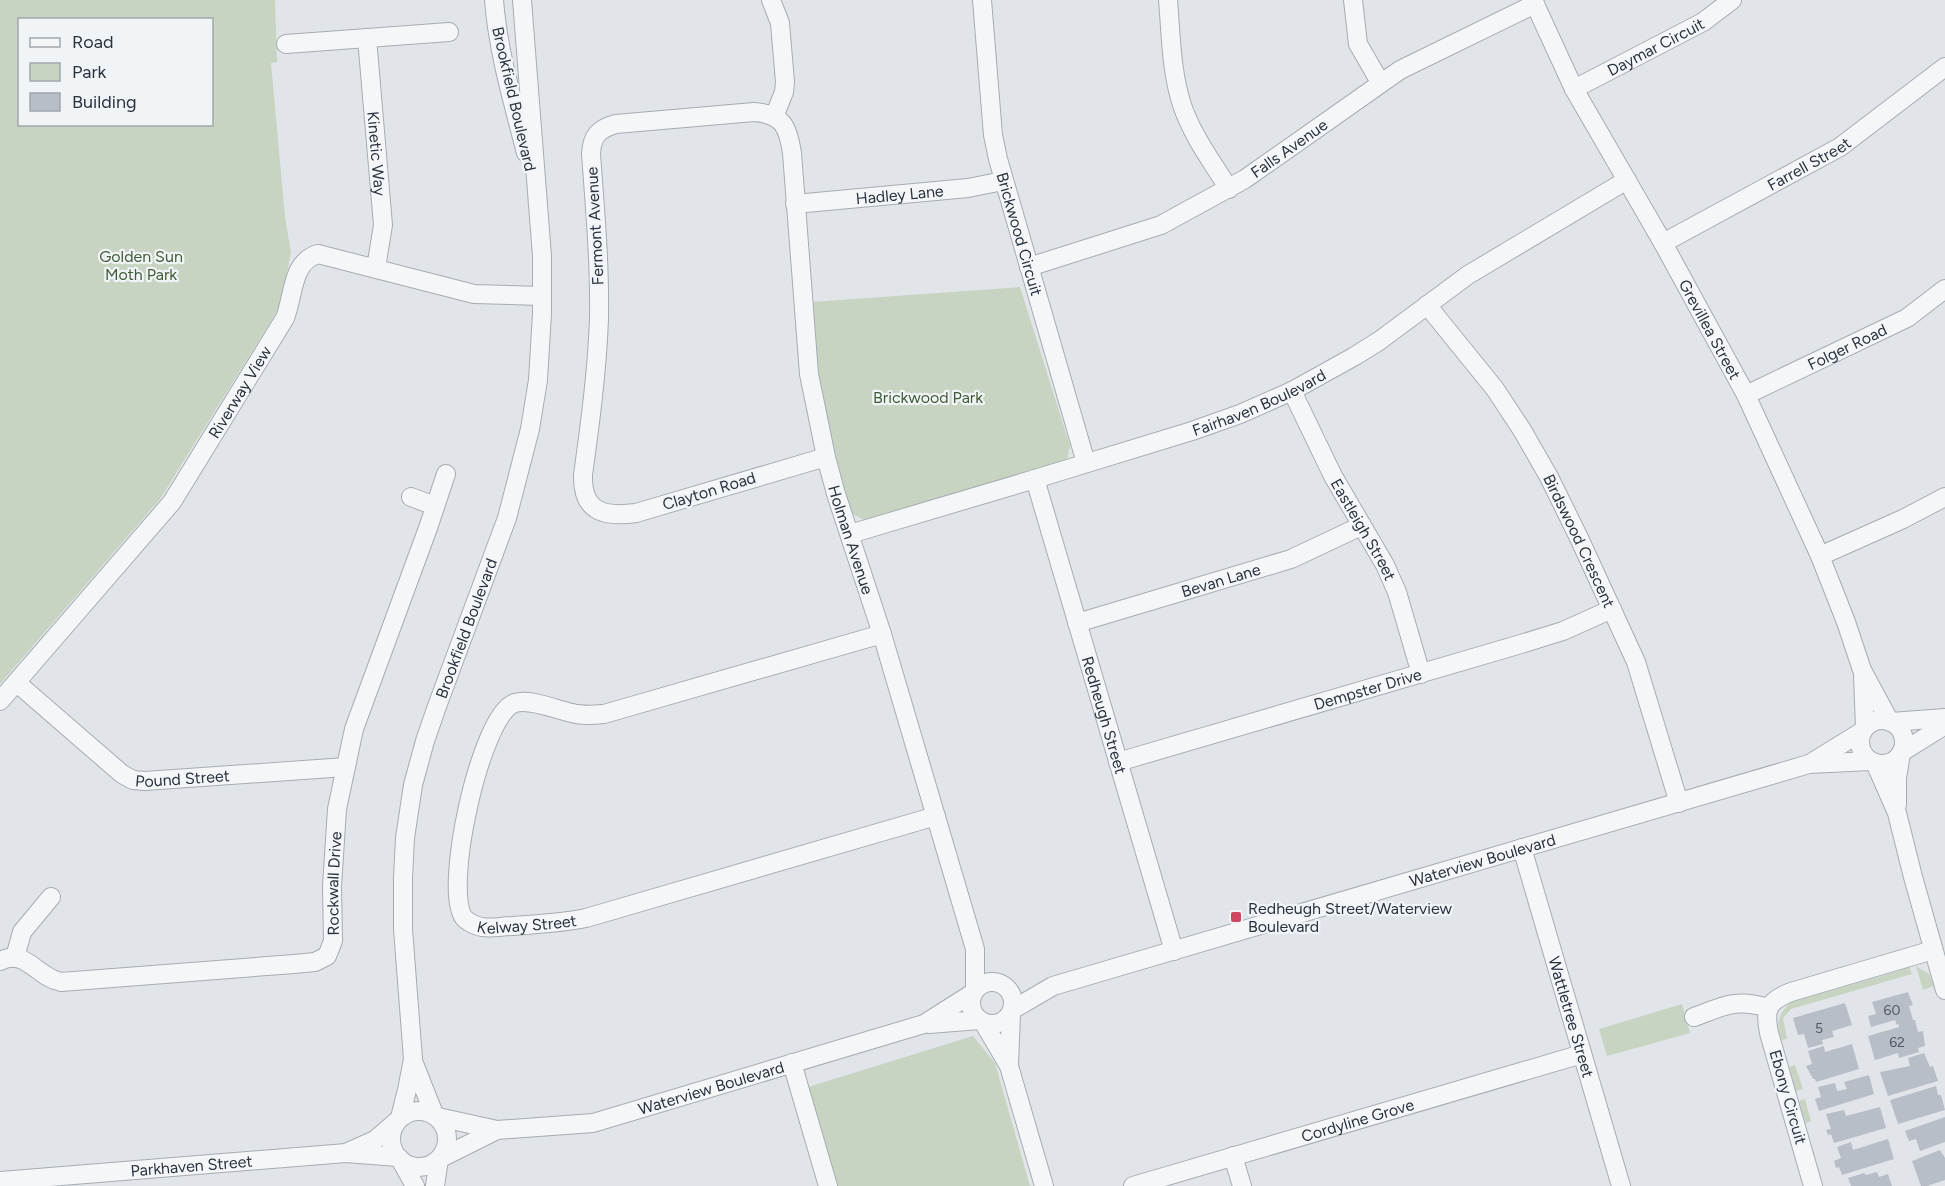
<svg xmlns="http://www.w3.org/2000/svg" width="1945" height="1186" font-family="Figtree,sans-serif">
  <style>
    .green { fill: #c7d4c2; fill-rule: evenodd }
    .building { fill: #b8bec7 }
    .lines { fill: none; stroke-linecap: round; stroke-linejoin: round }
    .minor-casing { stroke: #a6acb4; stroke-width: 20 }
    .minor { stroke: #f4f6f8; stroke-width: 18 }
    .poi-dot { fill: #cd4860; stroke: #f1f4f7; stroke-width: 2 }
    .labels { text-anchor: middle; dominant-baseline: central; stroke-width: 4.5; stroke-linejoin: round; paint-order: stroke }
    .number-label { font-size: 14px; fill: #4e5662 }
    .street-label { font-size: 16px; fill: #2a3341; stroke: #f1f4f7 }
    .park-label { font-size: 16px; fill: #3f5d37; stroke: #f1f4f7 }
    .poi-label { font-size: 16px; fill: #2a3341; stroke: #f1f4f7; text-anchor: start }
  </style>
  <rect width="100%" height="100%" fill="#e1e5ea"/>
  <g class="green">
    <path d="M0 0H275L277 62 271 63 285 217 291 252 282 299 276 313 160 499 0 684ZM20 20H212V124H20Z"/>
    <polygon points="1020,287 1070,446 1066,464 868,522 851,513 822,403 811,302"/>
    <path d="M1909 966 1912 974 1791 1009 1783 1018 1787 1039 1782 1040C1775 1024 1778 1014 1791 1002L1895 972Z"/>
    <polygon points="1916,966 1929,974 1934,986 1923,990"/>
    <polygon points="1682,1004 1690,1033 1607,1056 1599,1029"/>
    <polygon points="973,1036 995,1063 1030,1186 838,1186 808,1087"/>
    <polygon points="1795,1065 1803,1089 1796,1091 1789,1067"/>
    <polygon points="1805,1099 1811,1121 1806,1124 1799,1101"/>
  </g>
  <g class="building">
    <polygon points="1908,992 1913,1005 1909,1006 1913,1020 1915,1020 1918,1032 1923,1031 1925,1046 1918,1048 1919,1052 1899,1058 1898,1053 1875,1060 1868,1036 1899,1027 1899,1024 1897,1025 1895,1020 1871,1027 1868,1016 1876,1014 1872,1002"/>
    <polygon points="1845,1003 1852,1025 1832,1031 1834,1037 1822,1040 1823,1044 1808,1048 1804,1034 1798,1035 1793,1018"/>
    <polygon points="1852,1044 1859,1069 1816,1082 1815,1079 1813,1079 1806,1066 1812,1064 1808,1051 1824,1046 1825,1052"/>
    <polygon points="1924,1053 1930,1067 1933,1066 1938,1081 1888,1096 1880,1072 1910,1066 1908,1058"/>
    <polygon points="1869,1075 1874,1094 1819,1111 1815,1099 1821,1097 1818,1087 1835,1083 1837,1091 1847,1089 1844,1082"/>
    <polygon points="1936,1086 1938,1095 1941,1095 1945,1110 1898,1124 1890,1100"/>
    <polygon points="1880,1107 1886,1128 1834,1143 1831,1134 1828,1135 1826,1130 1831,1129 1826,1114 1844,1110 1846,1116"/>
    <polygon points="1945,1117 1945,1142 1920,1151 1916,1139 1909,1141 1905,1131"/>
    <polygon points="1888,1139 1894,1159 1842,1175 1839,1167 1836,1168 1834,1161 1841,1158 1837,1147 1851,1142 1853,1150"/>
    <polygon points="1940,1150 1945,1158 1945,1180 1927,1186 1921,1186 1912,1161"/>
    <polygon points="1877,1172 1879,1177 1888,1174 1892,1186 1851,1186 1848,1178 1864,1173 1866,1175"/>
  </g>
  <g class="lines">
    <defs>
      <g id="minor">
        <path d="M494 0C498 52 513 102 526 153"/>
        <polyline points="771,0 780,23 785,82 784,92 774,117"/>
        <path id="s1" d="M982 0 993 135 998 159 1086 463"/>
        <path d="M1168 0C1171 35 1171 71 1182 105 1192 135 1212 162 1229 189"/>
        <polyline points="1353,0 1358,44 1380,82"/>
        <path id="s2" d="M1533 0 1574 89 1663 243 1746 395 1820 556 1846 622 1862 670 1890 722"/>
        <path id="s3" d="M367 38 383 225 376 268"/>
        <polyline points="286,44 449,32"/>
        <path id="s4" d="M1574 89 1703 22 1732 0"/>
        <path id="s5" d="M795 204 968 188 1003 181"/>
        <path id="s6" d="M1663 243 1840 147 1945 67"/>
        <path id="s7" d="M1029 267 1161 225 1245 179 1400 70 1535 4"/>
        <path id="s8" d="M1427 305 1495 389 1522 430 1549 477 1579 538 1636 662 1679 803"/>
        <path id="s9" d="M1292 391 1333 476 1385 565 1397 592 1421 674"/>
        <path id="s10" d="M1746 395 1907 318 1945 289"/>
        <path id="s11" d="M826 457 636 513C605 517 582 513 583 475 590 424 597 372 599 319 600 264 595 209 591 154 592 136 598 129 616 124L754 112C783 114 788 127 792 153L809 374 826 457 836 494 882 634 975 949V990"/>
        <path id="s12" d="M1035 479 1174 951"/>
        <polyline points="411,497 435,506"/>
        <path id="s13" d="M850 534 1035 479 1192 431 1240 414 1292 391 1355 356 1379 341 1468 275 1627 180"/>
        <polyline points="1820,556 1903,519 1945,497"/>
        <path id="s14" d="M1077 623 1291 559 1361 526"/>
        <path id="s15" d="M882 634 604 714C593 715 583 716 572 713 557 710 530 698 515 703 481 712 441 896 465 919 470 923 476 926 482 927 491 929 503 926 513 926 538 924 562 923 586 918L936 816"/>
        <polyline points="1863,676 1865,728"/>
        <path id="s16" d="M17 683 122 774 133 780 145 781 346 767"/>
        <path id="s17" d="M0 701 172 502 285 318C294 296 291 262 318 254L474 294 542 296"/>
        <circle cx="1882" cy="742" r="22"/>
        <polyline points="1891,722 1945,718"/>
        <polyline points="1902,752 1945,725"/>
        <path id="s18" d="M1118 762 1521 644 1563 631 1612 609"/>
        <polyline points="1811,763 1863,731"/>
        <polyline points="1875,763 1897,813 1913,877 1945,990"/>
        <polyline points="1897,805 1897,778 1901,753"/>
        <path id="s19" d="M1522 848 1621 1186"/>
        <polyline points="15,957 22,932 51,897"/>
        <path id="s20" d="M0 961C26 948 36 977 61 982L294 964 315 962 327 956 333 941 332 886 337 809 354 729 428 528 446 474"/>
        <circle cx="992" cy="1003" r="21"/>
        <path id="s21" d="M1012 1010 1053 986 1809 764 1871 761"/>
        <path d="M1694 1017C1724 1006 1736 998 1768 1008"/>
        <polyline points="983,1022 1009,1066 1044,1186"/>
        <polyline points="929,1024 980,1020"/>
        <polyline points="413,1061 434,1114"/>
        <polyline points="792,1063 828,1186"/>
        <polyline points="1009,1065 1011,1013"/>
        <circle cx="419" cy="1139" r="28"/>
        <path id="s22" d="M438 1117 497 1130 593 1123 924 1024 973 993"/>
        <path id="s23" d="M400 1118 407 1090 413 1059 403 929V878L405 838 413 785 425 741 436 709 507 518 530 429 538 380 542 313V256L522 0"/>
        <polyline points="348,1152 375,1140 397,1121"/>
        <polyline points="1233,1156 1242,1186"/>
        <polyline points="441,1158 497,1130"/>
        <polyline points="400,1159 415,1186"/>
        <path id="s24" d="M0 1181 346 1153 398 1157"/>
        <polyline points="435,1186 439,1159"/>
        <path id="s25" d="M1133 1186 1582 1054"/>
        <path d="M1813 1186 1769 1033C1764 1009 1768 1001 1791 992L1933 950"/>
      </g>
    </defs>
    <use href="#minor" class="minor-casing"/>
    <use href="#minor" class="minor"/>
  </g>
  <rect class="poi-dot" x="1230" y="911" width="12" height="12" rx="3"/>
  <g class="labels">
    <g class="number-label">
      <text x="1892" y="1010">60</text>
      <text x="1819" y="1028">5</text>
      <text x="1897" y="1042">62</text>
    </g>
    <g class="street-label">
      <text stroke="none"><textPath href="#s4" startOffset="92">Daymar Circuit</textPath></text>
      <text transform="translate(514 99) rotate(77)">Brookfield Boulevard</text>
      <text stroke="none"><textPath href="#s7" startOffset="288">Falls Avenue</textPath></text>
      <text stroke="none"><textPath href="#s3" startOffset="116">Kinetic Way</textPath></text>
      <text stroke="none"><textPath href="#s6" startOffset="166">Farrell Street</textPath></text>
      <text stroke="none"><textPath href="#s5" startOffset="105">Hadley Lane</textPath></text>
      <text transform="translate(595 226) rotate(-93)">Fermont Avenue</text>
      <text stroke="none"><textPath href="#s1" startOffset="238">Brickwood Circuit</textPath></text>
      <text stroke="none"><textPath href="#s2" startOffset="374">Grevillea Street</textPath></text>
      <text stroke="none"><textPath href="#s10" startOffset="112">Folger Road</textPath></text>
      <text stroke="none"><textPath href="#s17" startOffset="392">Riverway View</textPath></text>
      <text stroke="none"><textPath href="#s13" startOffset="430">Fairhaven Boulevard</textPath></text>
      <text transform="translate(709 491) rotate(-17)">Clayton Road</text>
      <text stroke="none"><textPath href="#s9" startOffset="156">Eastleigh Street</textPath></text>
      <text stroke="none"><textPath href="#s11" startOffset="1236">Holman Avenue</textPath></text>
      <text stroke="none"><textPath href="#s8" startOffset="282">Birdswood Crescent</textPath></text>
      <text stroke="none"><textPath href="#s14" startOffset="150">Bevan Lane</textPath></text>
      <text stroke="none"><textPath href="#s23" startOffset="501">Brookfield Boulevard</textPath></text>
      <text stroke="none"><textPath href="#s18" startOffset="260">Dempster Drive</textPath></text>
      <text stroke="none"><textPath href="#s12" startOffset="246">Redheugh Street</textPath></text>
      <text stroke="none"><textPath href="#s16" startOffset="201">Pound Street</textPath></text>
      <text stroke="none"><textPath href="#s21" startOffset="495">Waterview Boulevard</textPath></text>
      <text stroke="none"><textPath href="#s20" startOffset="410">Rockwall Drive</textPath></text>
      <text stroke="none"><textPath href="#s15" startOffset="675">Kelway Street</textPath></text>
      <text stroke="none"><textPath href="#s19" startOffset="176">Wattletree Street</textPath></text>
      <text stroke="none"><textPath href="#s22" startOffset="280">Waterview Boulevard</textPath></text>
      <text transform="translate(1788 1097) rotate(74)">Ebony Circuit</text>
      <text stroke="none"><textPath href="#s25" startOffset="234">Cordyline Grove</textPath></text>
      <text stroke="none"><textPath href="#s24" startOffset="192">Parkhaven Street</textPath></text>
    </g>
    <g class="park-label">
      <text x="141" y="256">Golden Sun<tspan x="141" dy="18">Moth Park</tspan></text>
      <text x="928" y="397">Brickwood Park</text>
    </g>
    <g class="poi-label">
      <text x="1248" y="908">Redheugh Street/Waterview<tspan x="1248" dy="18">Boulevard</tspan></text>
    </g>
  </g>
  <rect x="18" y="18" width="195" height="108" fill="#f1f4f7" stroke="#a1a7ae" stroke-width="1.5"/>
  <rect x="30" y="38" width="30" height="9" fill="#f4f6f8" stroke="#a1a7ae" stroke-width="1.5"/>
  <text x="72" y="48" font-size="18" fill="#2a3341">Road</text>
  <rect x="30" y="63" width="30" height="18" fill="#c7d4c2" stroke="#a1a7ae" stroke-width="1.5"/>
  <text x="72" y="78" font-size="18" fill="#2a3341">Park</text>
  <rect x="30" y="93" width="30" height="18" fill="#b8bec7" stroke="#a1a7ae" stroke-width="1.5"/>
  <text x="72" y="108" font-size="18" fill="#2a3341">Building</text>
</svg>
